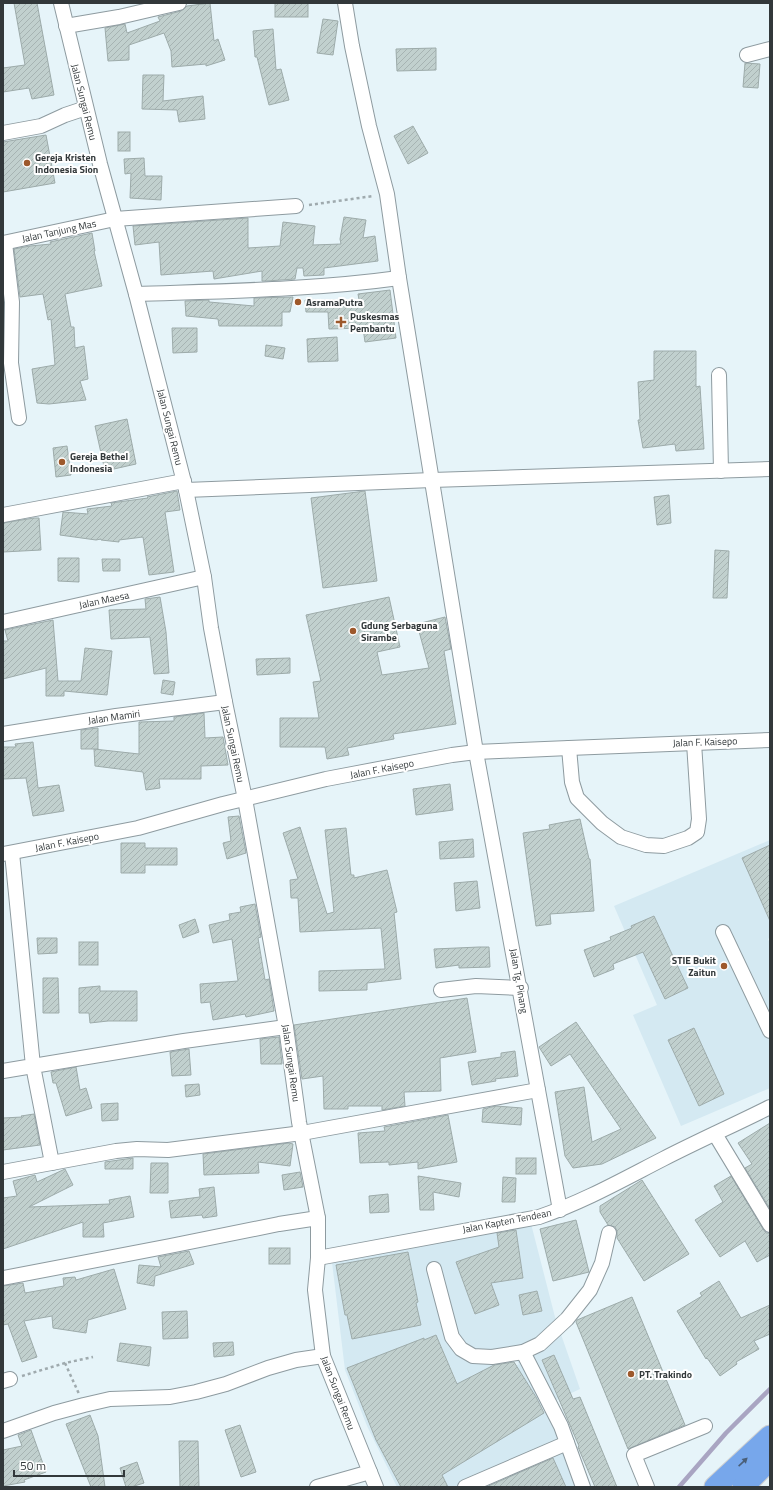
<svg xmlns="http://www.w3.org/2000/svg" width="773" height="1490" font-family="'Titillium Web',sans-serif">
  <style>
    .built { fill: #d4e9f2; fill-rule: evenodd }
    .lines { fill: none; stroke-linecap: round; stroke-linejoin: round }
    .stream { stroke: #a9a5c2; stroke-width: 4.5 }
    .building { fill: url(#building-hatch); stroke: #9dabaa }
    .minor-casing { stroke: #8e9ba0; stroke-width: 16 }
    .highway-casing { stroke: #cecfd0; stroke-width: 23 }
    .path { stroke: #9faaae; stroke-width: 2.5; stroke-dasharray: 3 3; stroke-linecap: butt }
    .minor { stroke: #fff; stroke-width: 14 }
    .highway { stroke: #77a7eb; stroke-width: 21 }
    .oneway { fill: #4a5f78 }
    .poi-dot { fill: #9d582b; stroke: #fff; stroke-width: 1.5 }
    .labels { text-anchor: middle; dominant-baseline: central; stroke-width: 4; stroke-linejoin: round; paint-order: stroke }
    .street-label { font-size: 10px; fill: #32383a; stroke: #fff }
    .poi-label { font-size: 10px; font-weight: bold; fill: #32383a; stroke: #fff; text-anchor: start }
  </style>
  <defs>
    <pattern id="building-hatch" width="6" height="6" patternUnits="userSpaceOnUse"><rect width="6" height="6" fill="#c1d0ce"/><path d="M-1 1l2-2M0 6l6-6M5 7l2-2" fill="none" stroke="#a6b3b2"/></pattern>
  </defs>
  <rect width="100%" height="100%" fill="#e6f4f9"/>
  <g class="built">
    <path d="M770 840V937L768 939 770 944V1088L681 1126 633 1015 657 1005 614 906ZM654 916 688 988 666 999 632 926ZM694 1028 724 1094 699 1106 668 1040Z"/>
    <path d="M528 1212 555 1317 580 1389 550 1403 580 1487H566L552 1456 497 1481 500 1487H494L492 1482 481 1487H448L414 1423 377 1442 401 1487H397L367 1426 345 1370 331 1254ZM516 1226 523 1278 505 1281 496 1229ZM480 1254 499 1304 475 1314 456 1262ZM414 1282 418 1302 346 1315ZM537 1291 542 1311 523 1315 519 1295ZM416 1304 421 1325 352 1339 348 1318ZM436 1335 460 1389 397 1352ZM387 1353 374 1435 347 1369ZM514 1355 519 1364 475 1387 470 1377ZM554 1355 557 1396 542 1361ZM519 1370 545 1412 453 1468 426 1426Z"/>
  </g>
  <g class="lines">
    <polyline class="stream" points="679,1487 726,1433 770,1389"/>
  </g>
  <g class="building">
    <polygon points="14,3 37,3 54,95 32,99 29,88 3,92 3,68 25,65"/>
    <polygon points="210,3 214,41 218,39 225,60 206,66 206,64 172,67 171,51 164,33 129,45 129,60 108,61 105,28 125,24 127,33 160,21 158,17 181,11 187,6"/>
    <rect x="275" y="3" width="33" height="14"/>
    <polygon points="323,19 338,21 333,55 317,53"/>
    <polygon points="273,29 276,70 281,69 289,100 269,105 257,57 255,57 253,31"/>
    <polygon points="436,48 436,70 397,71 396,49"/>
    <polygon points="745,63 760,64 758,88 743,87"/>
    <polygon points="143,75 164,75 163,101 203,96 205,119 179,122 177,110 142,109"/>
    <polygon points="413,126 428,153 408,164 394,136"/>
    <rect x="118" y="132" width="12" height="19"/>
    <polygon points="46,135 55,183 3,192 3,142"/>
    <polygon points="144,158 145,176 162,176 161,200 130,198 131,173 125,174 124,159"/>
    <polygon points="344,217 366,220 363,238 375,236 378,261 324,268 324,275 304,276 303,268 297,268 295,279 267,281 262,281 262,271 214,279 213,271 161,275 159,242 135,245 133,226 248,218 248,248 280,246 283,222 315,226 313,245 341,244 340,239"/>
    <polygon points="92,233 95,251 94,251 102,286 65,294 71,327 74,327 75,348 84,346 88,379 80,381 86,400 49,404 37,403 32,369 55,365 51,319 48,320 43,294 20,297 14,249 30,246 51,244 50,242"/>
    <polygon points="390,290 396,338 365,342 363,328 329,329 328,312 306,312 305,300 359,300 358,294"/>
    <polygon points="293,297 290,312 282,312 282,326 219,326 218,319 186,316 185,301 209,300 209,302 254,306 254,298"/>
    <polygon points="172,328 197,328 197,352 173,353"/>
    <polygon points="337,337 338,361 308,362 307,339"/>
    <polygon points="266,345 285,348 283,359 265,356"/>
    <polygon points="654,351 696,351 696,387 700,386 704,449 676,451 675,444 643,448 638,420 640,420 638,382 654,380"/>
    <polygon points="127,419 136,464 105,471 95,426"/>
    <polygon points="67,446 71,475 56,477 53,448"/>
    <polygon points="177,491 180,510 165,512 174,572 149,575 143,537 119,540 119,542 101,540 101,539 96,540 60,535 63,512 88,514 87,509 112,506 111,503 148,498 147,497"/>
    <polygon points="365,491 377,581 323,588 311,498"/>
    <polygon points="669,495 671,523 657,525 654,497"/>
    <polygon points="34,518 39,518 41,550 3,552 3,523"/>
    <polygon points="715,550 729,551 727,598 713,598"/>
    <polygon points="58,558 79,558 79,582 58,581"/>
    <polygon points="102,559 120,559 120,571 103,571"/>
    <polygon points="160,597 166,632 169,673 154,674 150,637 111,639 109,610 146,609 145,599"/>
    <polygon points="389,597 400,647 377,652 382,675 429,668 417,624 445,617 451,649 444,651 456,724 393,734 394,739 347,748 349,755 327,759 325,747 280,747 280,718 319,718 313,682 321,681 306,615"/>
    <polygon points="53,620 58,681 81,681 85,648 112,651 107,695 64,691 64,696 46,696 46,668 3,679 3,641 8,641 5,630"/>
    <polygon points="290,658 290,673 257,675 256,659"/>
    <polygon points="163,680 175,682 173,695 161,693"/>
    <polygon points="204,713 205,738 223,737 228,765 201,766 201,779 159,779 160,788 146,790 143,772 95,766 94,749 139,754 139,722 174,721 174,717"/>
    <polygon points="98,728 98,749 81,749 81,730"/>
    <polygon points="33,742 38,788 59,785 64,811 33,816 26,778 3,779 3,747 16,747 15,744"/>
    <polygon points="450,784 453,810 416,815 413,789"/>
    <polygon points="239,816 246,853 227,859 223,843 231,841 228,817"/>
    <polygon points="580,819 589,859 590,859 594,911 550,914 551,924 536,926 523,833 550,829 549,825"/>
    <polygon points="300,827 327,914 334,912 325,830 346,828 351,875 354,875 354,878 387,870 397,912 394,913 401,979 367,983 367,990 319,991 319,971 385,969 381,928 300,932 298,898 291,898 290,880 298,879 283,833"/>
    <polygon points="473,839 474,857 440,859 439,842"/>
    <polygon points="121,843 145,843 145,848 177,848 177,865 145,865 145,873 121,873"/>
    <polygon points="770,845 770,921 742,858"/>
    <polygon points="477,881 480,908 456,911 454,883"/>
    <polygon points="255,904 261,937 258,938 265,980 269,979 274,1011 246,1017 245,1014 213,1020 210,1002 201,1003 200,984 238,981 232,939 213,943 209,925 230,920 229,914 241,912 240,907"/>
    <polygon points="654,916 688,988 665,999 643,952 613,964 614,969 594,977 584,950 611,940 610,937 632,928 631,926"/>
    <polygon points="195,919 199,932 183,938 179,925"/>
    <polygon points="37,938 57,938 57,953 38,954"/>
    <rect x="79" y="942" width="19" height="23"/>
    <polygon points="479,947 489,947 490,967 459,968 459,965 436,968 434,949"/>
    <polygon points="43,978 58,978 59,1013 43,1013"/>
    <polygon points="100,986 100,991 137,991 137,1021 108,1021 90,1023 89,1013 79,1013 79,988"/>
    <polygon points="467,998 476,1052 440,1058 441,1091 404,1092 405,1106 382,1110 382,1106 348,1106 348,1109 324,1109 323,1076 302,1079 294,1025"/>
    <polygon points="576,1022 656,1138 602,1164 573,1168 565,1156 555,1092 584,1087 592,1142 621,1129 570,1054 551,1066 539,1047"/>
    <polygon points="694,1028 724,1094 699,1106 668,1040"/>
    <polygon points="279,1037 282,1064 261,1064 260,1039"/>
    <polygon points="189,1049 191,1075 172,1076 170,1052"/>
    <polygon points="515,1051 518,1076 495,1079 496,1081 472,1085 468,1062 501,1057 501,1053"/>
    <polygon points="76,1067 80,1090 86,1088 92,1108 66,1116 56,1083 53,1083 51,1072"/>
    <polygon points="199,1084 200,1095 186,1097 185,1085"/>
    <polygon points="118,1103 118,1120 102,1121 101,1104"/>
    <polygon points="496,1106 522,1108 521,1125 482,1122 483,1109"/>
    <polygon points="34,1114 40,1145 3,1150 3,1118 22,1117 21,1116"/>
    <polygon points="448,1115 457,1162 418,1169 418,1162 389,1165 389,1162 360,1163 358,1133 385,1131 384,1127"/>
    <polygon points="770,1123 770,1209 745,1168 752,1164 738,1143"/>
    <polygon points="289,1143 293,1144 290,1166 258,1162 259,1173 204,1175 203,1154"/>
    <polygon points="133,1158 133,1169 105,1169 105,1162"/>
    <rect x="516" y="1158" width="20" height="16"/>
    <polygon points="151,1163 168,1163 168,1193 150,1193"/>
    <polygon points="65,1169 73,1185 29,1207 110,1204 109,1200 130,1196 134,1217 103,1223 104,1237 83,1237 83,1222 3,1249 3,1198 17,1196 13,1181 35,1175 37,1182"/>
    <polygon points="300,1172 303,1187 284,1190 282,1175"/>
    <polygon points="418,1176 461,1183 459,1197 433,1192 434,1210 420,1210"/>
    <polygon points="731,1176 763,1229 766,1233 770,1233 770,1255 757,1262 745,1241 720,1257 695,1220 723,1202 714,1186"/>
    <polygon points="503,1177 516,1178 515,1202 502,1202"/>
    <polygon points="642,1180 689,1254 644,1281 617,1238 617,1231 615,1227 608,1225 600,1212 600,1206"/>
    <polygon points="214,1187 217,1216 203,1218 202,1215 171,1218 169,1201 200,1197 199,1189"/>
    <polygon points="388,1194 389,1212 370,1213 369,1196"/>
    <polygon points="576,1220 589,1272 553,1281 540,1229"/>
    <polygon points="516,1230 523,1278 491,1283 499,1305 475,1314 456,1262 499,1247 497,1233"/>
    <rect x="269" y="1248" width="21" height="16"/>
    <polygon points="189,1251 194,1264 155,1276 154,1286 137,1283 139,1265 161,1267 158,1257"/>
    <polygon points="408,1252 418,1302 416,1303 421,1325 352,1339 347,1315 345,1315 336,1265"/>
    <polygon points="114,1269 126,1309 88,1320 86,1333 53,1328 52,1316 24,1321 37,1357 22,1362 8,1324 3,1325 3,1286 23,1283 25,1293 64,1286 63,1278 75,1277 76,1280"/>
    <polygon points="719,1281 741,1318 770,1305 770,1334 754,1341 759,1349 736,1362 737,1364 720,1376 707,1358 706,1359 677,1311 702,1296 700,1293"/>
    <polygon points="537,1291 542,1311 523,1315 519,1295"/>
    <polygon points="632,1297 685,1425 628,1449 576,1322 577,1320"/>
    <polygon points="187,1311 188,1338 163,1339 162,1312"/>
    <polygon points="436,1335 457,1384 494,1365 514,1362 536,1397 544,1413 442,1475 448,1487 401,1487 376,1440 347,1368 424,1338 424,1340"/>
    <polygon points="233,1342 234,1355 214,1357 213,1343"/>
    <polygon points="120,1343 151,1347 149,1366 117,1361"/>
    <polygon points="554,1355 573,1399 580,1397 617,1487 595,1487 578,1447 579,1446 542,1360"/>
    <polygon points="90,1415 98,1436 105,1487 91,1487 66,1424"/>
    <polygon points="240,1425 256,1472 241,1477 225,1430"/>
    <polygon points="31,1430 46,1472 24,1480 25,1482 3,1486 3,1450 22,1446 18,1435"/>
    <polygon points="179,1441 198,1441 199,1487 180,1487"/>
    <polygon points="553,1458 566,1487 486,1487"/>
    <polygon points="137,1462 144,1483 131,1487 126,1487 120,1468"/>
  </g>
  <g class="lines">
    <defs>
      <g id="minor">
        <polyline points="61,3 100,164 136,294 186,490 204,577 211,628 225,702 245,799 286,1027 299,1122 318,1218 318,1258 315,1290 323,1356 376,1487"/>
        <polyline points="345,3 352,46 369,126 387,194 399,278 476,752 560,1210"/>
        <polyline points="66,26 119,17 179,3"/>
        <polyline points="747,55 770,49"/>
        <polyline points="3,133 41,126 65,115 86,108"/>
        <polyline points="3,243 115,219 296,206"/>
        <polyline points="5,243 12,302 11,363 19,418"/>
        <path d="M136 294C224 291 312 290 399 278"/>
        <polyline points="719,375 721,471"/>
        <polyline points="186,490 432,480 770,469"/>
        <polyline points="3,515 184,481"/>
        <polyline points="3,622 204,577"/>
        <polyline points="3,734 116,716 225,702"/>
        <polyline points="569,748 572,782 577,798 602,823 621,837 646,845 664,846 688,838 697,832 699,819 694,743"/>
        <polyline points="3,854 138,828 223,804 326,779 452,755 476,752 569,748 770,740"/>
        <polyline points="723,932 770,1031"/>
        <polyline points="441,990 476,986 521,988"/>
        <polyline points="3,1071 33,1066 12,853"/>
        <polyline points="715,1134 770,1225"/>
        <polyline points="52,1163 33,1066 184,1041 286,1027"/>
        <polyline points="3,1172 116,1151 137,1149 168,1150 302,1133 538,1090"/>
        <path d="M318 1258 539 1217C583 1202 622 1180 663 1159 698 1141 734 1125 770 1107"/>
        <polyline points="434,1269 452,1337 461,1349 473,1356 492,1357 523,1352 540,1344 567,1319 590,1290 602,1263 609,1233"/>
        <polyline points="3,1278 170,1246 279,1224 318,1218"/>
        <polyline points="523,1352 561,1426 583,1487"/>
        <polyline points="3,1381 10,1379"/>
        <polyline points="3,1431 54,1413 84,1405 110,1399 170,1397 196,1392 226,1384 268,1368 296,1360 323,1356"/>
        <polyline points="317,1487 370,1472"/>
        <polyline points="465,1487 567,1443"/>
        <polyline points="647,1487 634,1455 705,1426"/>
      </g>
      <g id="highway">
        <polyline points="715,1487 770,1436"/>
        <polyline points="743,1487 770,1460"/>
      </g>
    </defs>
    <use href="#minor" class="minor-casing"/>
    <use href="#highway" class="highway-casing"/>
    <g class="path">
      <polyline points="309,205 373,196"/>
      <polyline points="65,1363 79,1394"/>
      <polyline points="22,1376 65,1363 93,1357"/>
    </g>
    <use href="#minor" class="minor"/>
    <use href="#highway" class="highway"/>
  </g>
  <defs><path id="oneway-solid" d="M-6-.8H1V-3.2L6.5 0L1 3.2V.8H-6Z"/></defs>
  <use class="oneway" href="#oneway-solid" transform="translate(743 1462) rotate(-43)"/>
  <g class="poi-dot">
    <circle cx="27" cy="163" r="4"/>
    <circle cx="298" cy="302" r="4"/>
    <path d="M339 316h4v4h4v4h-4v4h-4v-4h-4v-4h4z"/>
    <circle cx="62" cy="462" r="4"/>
    <circle cx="353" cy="631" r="4"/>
    <circle cx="724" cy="966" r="4"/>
    <circle cx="631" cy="1374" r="4"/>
  </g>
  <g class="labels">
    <g class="street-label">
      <text transform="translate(84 102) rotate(76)">Jalan Sungai Remu</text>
      <text transform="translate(59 231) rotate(-12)">Jalan Tanjung Mas</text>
      <text transform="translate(170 427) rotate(76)">Jalan Sungai Remu</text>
      <text transform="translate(104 600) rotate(-12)">Jalan Maesa</text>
      <text transform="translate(114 717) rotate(-8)">Jalan Mamiri</text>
      <text transform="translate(705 742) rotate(-2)">Jalan F. Kaisepo</text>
      <text transform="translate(233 744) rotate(78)">Jalan Sungai Remu</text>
      <text transform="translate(382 769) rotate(-11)">Jalan F. Kaisepo</text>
      <text transform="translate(67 842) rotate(-11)">Jalan F. Kaisepo</text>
      <text transform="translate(519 981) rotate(80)">Jalan Tg. Pinang</text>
      <text transform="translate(291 1063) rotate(82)">Jalan Sungai Remu</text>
      <text transform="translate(507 1221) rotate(-11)">Jalan Kapten Tendean</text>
      <text transform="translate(338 1393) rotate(69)">Jalan Sungai Remu</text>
    </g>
    <g class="poi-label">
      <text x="35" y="157">Gereja Kristen<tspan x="35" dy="12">Indonesia Sion</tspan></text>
      <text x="306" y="302">AsramaPutra</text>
      <text x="350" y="316">Puskesmas<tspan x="350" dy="12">Pembantu</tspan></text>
      <text x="70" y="456">Gereja Bethel<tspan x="70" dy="12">Indonesia</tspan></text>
      <text x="361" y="625">Gdung Serbaguna<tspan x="361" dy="12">Sirambe</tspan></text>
      <text x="716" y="960" text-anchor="end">STIE Bukit<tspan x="716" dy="12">Zaitun</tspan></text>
      <text x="639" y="1374">PT. Trakindo</text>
    </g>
  </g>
  <rect width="773" height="1490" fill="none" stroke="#32383a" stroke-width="8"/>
  <path d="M14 1470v6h110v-6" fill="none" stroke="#32383a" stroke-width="2"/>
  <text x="20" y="1470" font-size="12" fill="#32383a" stroke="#ffffff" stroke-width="3" paint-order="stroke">50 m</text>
</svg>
